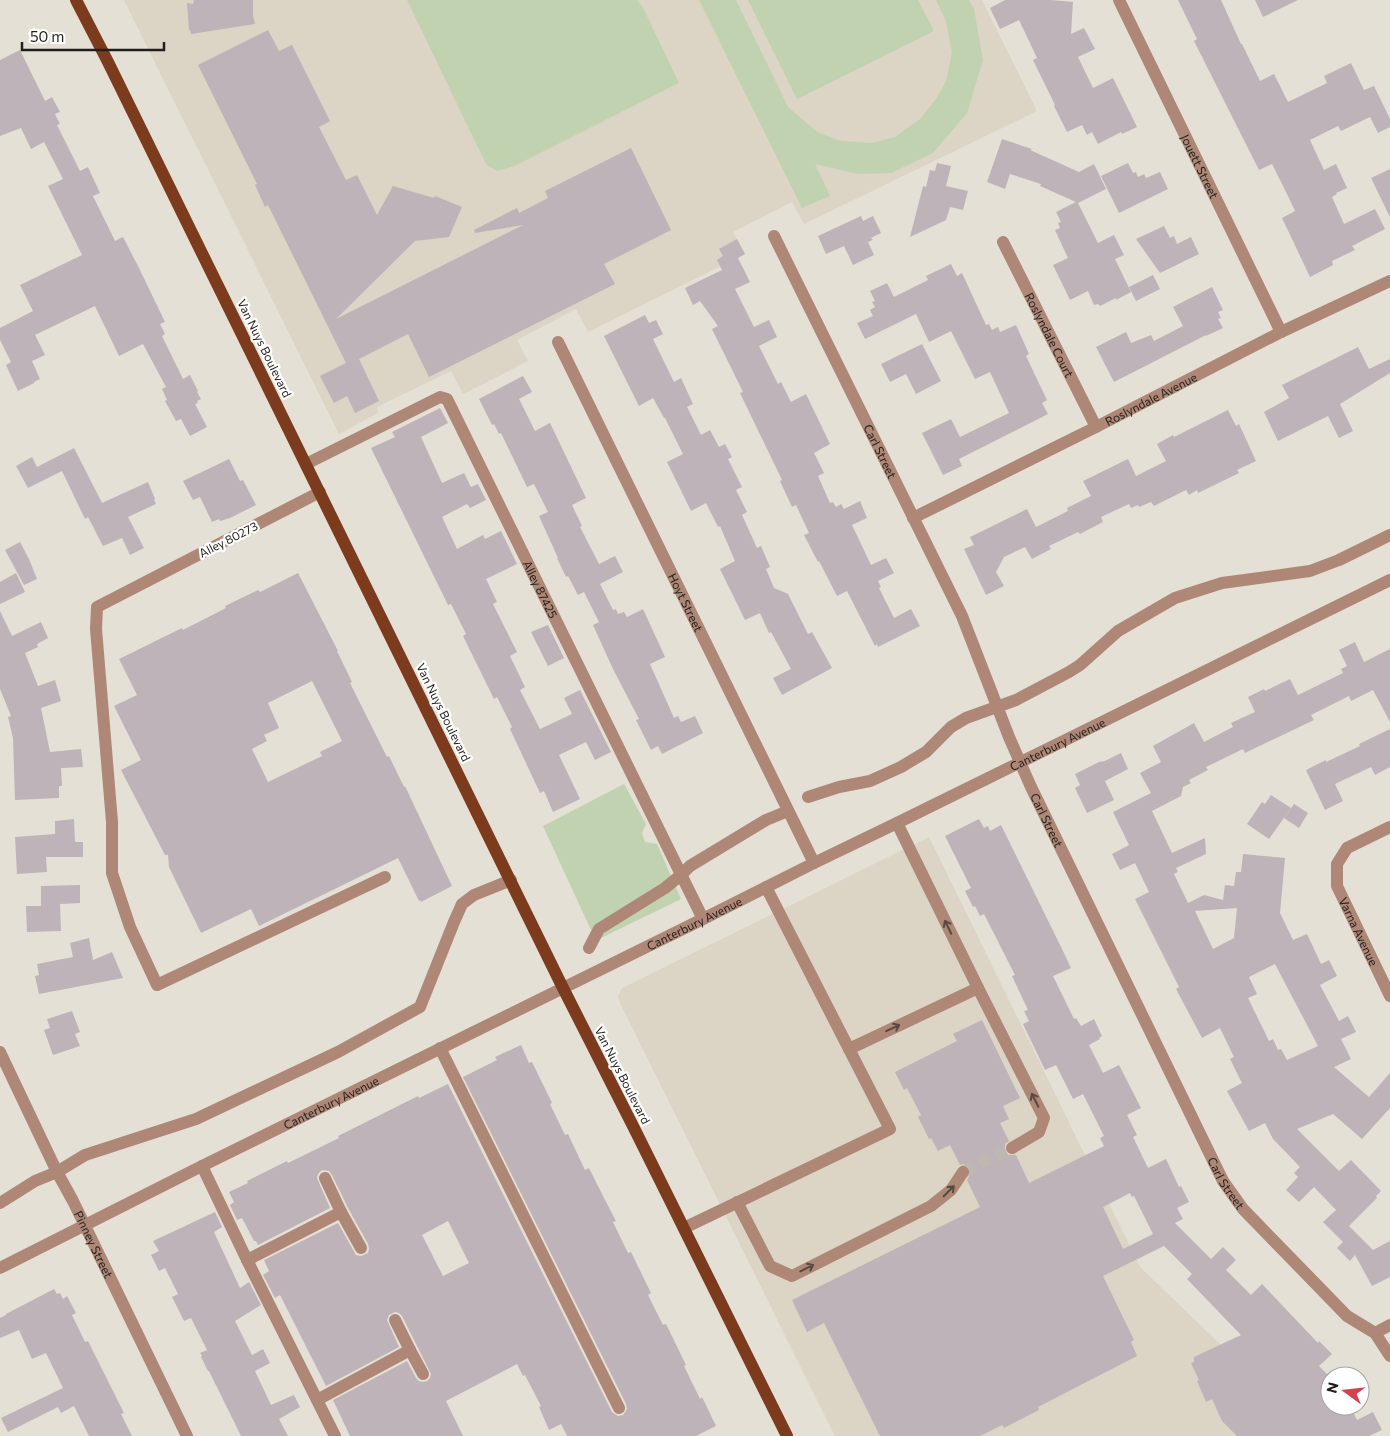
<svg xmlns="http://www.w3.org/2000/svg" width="1390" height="1436" font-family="Commissioner,sans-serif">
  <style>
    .built { fill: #dcd4c4 }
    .green { fill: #c0d2af }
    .building { fill: #beb3b8; fill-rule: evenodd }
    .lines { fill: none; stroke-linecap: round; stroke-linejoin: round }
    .minor-tunnel { stroke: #bdb9b1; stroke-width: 12; stroke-dasharray: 12 6; stroke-linecap: butt }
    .minor { stroke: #ae8777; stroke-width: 12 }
    .major { stroke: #7d3b1e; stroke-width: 12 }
    .oneway { stroke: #594940 }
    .labels { text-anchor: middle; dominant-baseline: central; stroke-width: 4.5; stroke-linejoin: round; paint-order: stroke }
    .street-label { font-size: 12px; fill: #211f1c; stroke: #fff }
  </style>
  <rect width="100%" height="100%" fill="#e4e0d6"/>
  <g class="built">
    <polygon points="124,0 982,0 1037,111 804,224 792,202 733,232 745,254 588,332 576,309 517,340 528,361 463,394 451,371 377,407 378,413 339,434"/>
    <polygon points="929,837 1140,1267 1221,1345 1307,1436 835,1436 619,1001 618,996 622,988"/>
  </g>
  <g class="green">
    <polygon points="407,0 637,0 643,8 679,83 514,166 497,171 486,164"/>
    <polygon points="699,0 736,0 788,107 817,132 841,141 872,143 895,137 920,119 936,99 946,81 952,53 946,21 936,0 969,0 974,9 983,60 967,113 933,153 891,173 858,174 815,164 830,196 802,208"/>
    <polygon points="748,0 918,0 934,31 797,99"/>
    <polygon points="624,784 646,824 642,833 645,842 657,844 681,899 601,938 591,930 543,826"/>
  </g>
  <g class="building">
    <polygon points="194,0 253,0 253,16 255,24 191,34 190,30 189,30 187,3 193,4"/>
    <polygon points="1005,0 1051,0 1073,2 1071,34 1084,28 1095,49 1078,57 1093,88 1113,78 1137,127 1122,134 1121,132 1098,144 1092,132 1087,135 1082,125 1067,132 1054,106 1055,105 1033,60 1037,58 1019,20 1000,29 990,8"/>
    <polygon points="1178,0 1221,0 1241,44 1242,44 1260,81 1274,74 1288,102 1327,83 1324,76 1351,63 1364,90 1374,86 1390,119 1390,127 1378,133 1370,117 1341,131 1338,126 1310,140 1324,170 1336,164 1347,188 1336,193 1337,194 1332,197 1344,224 1375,209 1385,229 1352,246 1355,250 1332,261 1333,265 1310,277 1282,218 1295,211 1288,196 1272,164 1259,170 1194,41 1197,39"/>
    <polygon points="1255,0 1298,0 1263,17"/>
    <polygon points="268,30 279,51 292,45 330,121 319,127 346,180 357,175 377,215 393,186 434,198 435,196 462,207 449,237 415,241 336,319 523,225 475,233 474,230 517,208 519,213 548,198 545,191 631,148 671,230 604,264 615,284 429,377 408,334 359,359 379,401 355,413 347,396 334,403 320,376 346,363 268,205 265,207 255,185 257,184 198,65"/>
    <polygon points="20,50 45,101 52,97 60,112 55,114 60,124 57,125 80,171 88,167 100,193 93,196 115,241 123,237 139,268 165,322 160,324 165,334 162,336 183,379 190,375 198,391 197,392 201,399 197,401 198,403 195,404 207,427 190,436 181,419 176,421 165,401 167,400 162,389 166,387 143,344 119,356 95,306 35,335 45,355 32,361 40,379 34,382 34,383 18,391 6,365 11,362 0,340 0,328 33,311 20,285 82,255 48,186 63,179 44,142 31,149 21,128 0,136 0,60"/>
    <polygon points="1002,139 1032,149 1030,150 1079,172 1094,164 1106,189 1078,203 1098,243 1114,235 1124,255 1115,259 1131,292 1116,300 1116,298 1100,306 1098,304 1094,305 1088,291 1070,300 1053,265 1068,258 1055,230 1060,228 1058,223 1061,222 1056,212 1076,202 1040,186 1041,184 1010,174 1005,189 987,182"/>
    <polygon points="937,163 951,166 946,186 968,191 963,210 950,207 946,220 910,237 923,186 926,187 930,170 935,171"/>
    <polygon points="1128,163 1133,173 1136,172 1138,177 1144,174 1146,178 1160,172 1168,189 1119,213 1101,176"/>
    <polygon points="1390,169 1390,217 1371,178"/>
    <polygon points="861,216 863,221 873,216 881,233 871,238 873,240 868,242 874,255 853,265 844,246 826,254 818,236"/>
    <polygon points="1164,226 1170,238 1174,236 1177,244 1191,237 1199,254 1160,273 1136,239"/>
    <polygon points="737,239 745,254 738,258 750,282 735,289 754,327 769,320 777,337 759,346 778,384 781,382 791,402 806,394 830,444 814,453 824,473 818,476 830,503 833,502 836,507 841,504 844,509 860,501 867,518 852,525 871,565 886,558 894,573 878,581 881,587 879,588 894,618 911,609 920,626 878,647 877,644 875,646 847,591 837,596 819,561 818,562 804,535 809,533 796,505 792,507 780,481 782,480 740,393 743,392 712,329 718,326 700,301 693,305 685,288 722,270 717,260 723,256 719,249"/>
    <polygon points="951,264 957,276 962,273 986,325 989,324 992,330 998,327 1000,332 1016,325 1029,354 1026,356 1047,400 1042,403 1048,414 959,459 962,466 943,475 922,433 951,419 960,437 1009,413 990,372 975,379 951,331 929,342 916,314 865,339 857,323 873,316 870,310 875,307 872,302 875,301 870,291 887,283 894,297 928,280 926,276"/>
    <polygon points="1153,275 1160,289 1136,301 1129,287"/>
    <polygon points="1212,287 1223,310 1218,312 1221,318 1218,319 1223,328 1206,336 1206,335 1114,382 1096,347 1126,332 1131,343 1151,335 1154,341 1183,326 1173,307"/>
    <polygon points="645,315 649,323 656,320 663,334 653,339 674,382 681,378 693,404 687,407 701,435 710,430 719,447 725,444 732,457 728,459 742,487 736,490 747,512 742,515 757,548 761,546 770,567 766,569 774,588 788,594 808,634 812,632 832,668 782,695 773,678 791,669 771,632 769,633 760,613 745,620 720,569 735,561 720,526 718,527 706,503 691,511 667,462 683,454 665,418 664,418 653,398 639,406 604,336"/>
    <polygon points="922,344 941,381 916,394 906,374 890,382 881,364"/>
    <polygon points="1358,347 1369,369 1390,359 1390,373 1340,404 1353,431 1339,438 1328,416 1278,441 1264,412 1289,398 1282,385"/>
    <polygon points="523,376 532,392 519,399 535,431 550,423 586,498 572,505 582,526 580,527 599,564 615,556 623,572 600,584 613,610 616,609 618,614 624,612 627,617 643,609 665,657 650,664 674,718 678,716 681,722 695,716 703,733 662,754 658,746 651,750 636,720 639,719 613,669 593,625 599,622 584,592 578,595 568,576 566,577 557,558 558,558 539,516 548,512 534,484 527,487 501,433 499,434 494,424 492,425 479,399"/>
    <polygon points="440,408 448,423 421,437 442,483 464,473 471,487 478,484 486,500 470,508 467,504 442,517 457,549 483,535 485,539 501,531 517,564 486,579 497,602 493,604 517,652 510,656 525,687 520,690 540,729 572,714 564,698 580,690 611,752 595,760 586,742 559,755 580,799 553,812 544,791 540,793 510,729 512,727 497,697 494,699 463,636 466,634 451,604 448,605 371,448 395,437 392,432"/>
    <polygon points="1228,410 1236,426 1239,424 1256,461 1237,470 1239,473 1198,493 1197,490 1189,495 1186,490 1154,506 1151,502 1139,507 1138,505 1131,508 1129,504 1101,517 1103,522 1080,534 1078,532 1049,546 1051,549 1032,559 1025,547 1004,557 996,572 1004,586 986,595 964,549 974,545 970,537 1027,509 1036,527 1068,511 1067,508 1091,496 1083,481 1128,459 1136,476 1166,461 1157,444 1173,435 1174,437"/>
    <polygon points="74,448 102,503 148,482 155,499 154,499 156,504 128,517 144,548 130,555 122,538 103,546 88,517 85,519 62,471 28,488 16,466 32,457 37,467"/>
    <polygon points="229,459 240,481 243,480 256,505 230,518 220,521 219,519 212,522 200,497 193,500 183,481"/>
    <polygon points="20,542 29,559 37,579 24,585 5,550"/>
    <polygon points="16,573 25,592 0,604 0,582"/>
    <path d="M298 573 338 651H337L352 682 350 683 387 757 389 756 404 787 405 786 452 886 421 902 420 900 419 901 398 858 259 926 251 909 201 933 169 867 168 855H165L121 770 141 760 114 706 137 695 119 659 182 628 183 630 226 608 225 606 258 590 260 592ZM312 681 342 741 320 752 322 756 268 782 252 749 267 741 264 735 279 728 268 703Z"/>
    <polygon points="0,611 12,636 41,622 48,638 37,644 38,647 25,653 38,686 55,680 61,701 41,708 50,752 81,749 83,767 61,768 62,786 59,786 59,798 15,800 13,738 8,717 11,716 0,689"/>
    <polygon points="548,625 564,658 548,666 531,632"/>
    <path d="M1355 642 1364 662 1390 649V722L1373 690 1351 701 1349 696 1311 715 1314 720 1245 753 1243 749 1206 767 1208 770 1189 780 1191 783 1183 787 1181 796 1152 811 1172 853 1205 838 1206 854 1176 868 1178 872 1174 874 1188 903 1204 895 1223 900 1225 885 1234 886 1236 872H1241L1243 854 1285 858 1280 913 1293 940 1307 934 1321 964 1329 960 1337 976 1320 985 1339 1021 1348 1016 1356 1032 1341 1039 1351 1059 1334 1067 1369 1097 1390 1073V1108L1362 1139 1333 1114 1297 1129 1339 1171 1351 1160 1381 1191 1376 1196 1377 1198 1349 1226 1373 1250 1390 1241V1277L1372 1286 1355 1255 1350 1261 1337 1248 1343 1242 1323 1222 1336 1210 1314 1187 1299 1202 1286 1190 1298 1177 1294 1173 1300 1167 1273 1139 1265 1123 1249 1131 1227 1091 1242 1083 1230 1059 1234 1057 1220 1028 1202 1038 1176 989 1179 987 1135 899 1149 892 1135 863 1120 870 1112 854 1129 845 1113 812 1151 793 1140 773 1161 762 1153 746 1194 723 1204 742 1233 727 1231 723 1255 712 1248 697 1264 689 1265 691 1290 679 1298 695 1343 673 1341 669 1347 666 1339 650ZM1237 908 1234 938 1213 949 1195 911ZM1275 964 1318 1046 1287 1060 1281 1049 1278 1050 1273 1039 1269 1041 1248 998 1257 994 1249 977Z"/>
    <polygon points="1390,729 1390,767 1375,775 1371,767 1335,784 1343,801 1325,810 1306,770 1326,760 1326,762 1360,746 1359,744"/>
    <polygon points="1121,753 1128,769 1105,781 1114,800 1087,813 1075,788 1080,785 1075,774 1099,762 1105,761"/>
    <polygon points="1271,795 1291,808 1269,839 1247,824 1262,802 1265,804"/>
    <polygon points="1294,804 1308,813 1299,828 1284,818"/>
    <polygon points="74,819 75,842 83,842 83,857 46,857 47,872 17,874 15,837 55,834 55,821"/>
    <path d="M979 819 984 828 988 826 990 831 1001 825 1063 951 1071 968 1053 976 1074 1019 1076 1018 1081 1026 1094 1019 1102 1036 1099 1038 1100 1039 1089 1045 1103 1073 1119 1065 1141 1108 1127 1115 1137 1135 1133 1137 1148 1168 1166 1159 1179 1187 1181 1186 1189 1202 1177 1208 1183 1219 1175 1223 1211 1259 1223 1247 1236 1260 1226 1270 1251 1295 1262 1284 1318 1343 1319 1341 1332 1354 1319 1366 1330 1377V1406H1350L1357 1420 1373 1412 1382 1430 1369 1436H1237L1222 1421 1212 1399 1206 1402 1197 1381 1199 1380 1191 1363 1194 1362V1357L1241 1335 1187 1279 1192 1274 1164 1246 1103 1276 1134 1340 1131 1342 1137 1356 1038 1407 1039 1410 1004 1428 1002 1425 980 1436H880L824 1323 807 1332 792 1300 980 1207 967 1180 971 1173 970 1168 964 1164 960 1165 950 1145 938 1151 931 1138 929 1139 918 1117 921 1115 907 1088 904 1090 895 1072 957 1041 953 1034 982 1020 1020 1098 1003 1106 1009 1119 1000 1123 1009 1141 1005 1144V1152L1008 1155H1016L1029 1183 1104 1146 1100 1138 1104 1136 1083 1094 1073 1099 1056 1065 1045 1070 1023 1024 1029 1021 1024 1011 1028 1010 1012 976 1015 975 984 914 980 916 975 906 973 907 965 891 971 888 945 836ZM1130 1193 1132 1197 1134 1196 1153 1234 1123 1249 1103 1207Z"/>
    <polygon points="80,885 80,903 60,904 61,931 27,932 26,906 41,906 41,886"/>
    <polygon points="89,938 93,960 112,952 123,978 39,994 35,976 39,975 37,964 73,957 70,943"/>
    <polygon points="72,1011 80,1032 75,1034 80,1046 53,1055 44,1030 50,1028 47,1019"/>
    <path d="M521 1045 529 1063 532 1062 552 1103 550 1104 565 1135 568 1134 585 1170 589 1168 604 1198 616 1221 613 1222 628 1253 631 1252 651 1293 648 1295 663 1325 666 1324 686 1365 684 1366 700 1399 702 1397 716 1426 696 1436H567L561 1424 549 1430 539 1407 541 1406 525 1375 523 1376 517 1364 446 1401 463 1436H350L333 1400 407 1361 416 1378 419 1381 423 1382 427 1381 430 1378 431 1374 402 1316 399 1313 395 1312 389 1315 387 1320 399 1347 326 1386 280 1295 275 1298 263 1275 269 1271 264 1260 338 1223 356 1255 361 1256 368 1253 369 1249 368 1244 348 1208 332 1175 329 1171 322 1170 318 1174 317 1178 330 1208 258 1245 256 1241H254L242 1218 237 1220 230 1205 234 1202 229 1192 248 1183 247 1181 287 1161 288 1163 339 1138 338 1136 418 1096 419 1098 448 1084 612 1412 618 1416 623 1415 627 1409 626 1404 463 1077 497 1060 495 1057ZM448 1221 469 1263 443 1276 422 1235Z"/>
    <polygon points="215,1212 222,1227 214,1232 240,1288 249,1282 261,1305 235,1321 252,1355 263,1349 270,1363 255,1371 271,1405 294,1395 300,1407 279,1419 288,1436 241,1436 209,1371 208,1371 201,1357 202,1356 200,1353 207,1350 191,1318 184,1321 172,1297 178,1294 165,1268 159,1271 151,1255 159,1251 153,1241"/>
    <polygon points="54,1289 57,1294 60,1293 63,1299 67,1296 76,1313 72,1315 85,1342 88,1341 124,1413 121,1414 132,1436 89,1436 74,1406 61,1413 58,1407 8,1432 1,1418 63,1388 46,1353 32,1359 19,1330 0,1338 0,1318 6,1315 6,1314"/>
  </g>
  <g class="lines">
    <polyline class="minor-tunnel" points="963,1172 1012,1148"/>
    <g class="minor">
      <path id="s1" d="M1119 0 1281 332"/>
      <path id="s2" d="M774 236 962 616 1009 737 1031 787 1223 1181 1243 1209 1347 1316 1375 1333 1390 1356"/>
      <path id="s3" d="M1003 242 1096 427"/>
      <path id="s4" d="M558 342 814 863"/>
      <path id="s5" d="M306 464 440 397 447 399 703 919"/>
      <polyline points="320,492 97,607 96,629 112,822 112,873 130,927 157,985 385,877"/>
      <path id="s6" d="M913 518 1096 427 1281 332 1390 281"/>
      <polyline points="808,797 839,787 870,781 901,767 926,752 951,727 966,718 1016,700 1069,672 1080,665 1118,631 1175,598 1222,583 1310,571 1339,560 1390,535"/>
      <path id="s7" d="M1390 827 1347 848 1337 864V886L1390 996"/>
      <polyline points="589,948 599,929 665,888 681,875 690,866 766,820 788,811"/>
      <polyline points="978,988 1044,1118 1039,1132 1012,1148"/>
      <polyline points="440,1048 619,1408"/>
      <polyline points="849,1049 978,988 897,823"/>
      <path id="s8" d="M0 1052 57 1172 73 1201 187 1436"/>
      <polyline points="202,1166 247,1260 335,1436"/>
      <polyline points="737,1202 770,1266 792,1276 931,1206 951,1190 963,1172"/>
      <polyline points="0,1203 35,1181 57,1172 85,1155 196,1119 338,1052 420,1007 454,922 462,904 474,895 511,880"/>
      <polyline points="341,1212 361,1248"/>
      <polyline points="684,1228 890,1129 766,887"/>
      <polyline points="247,1260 341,1212 325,1178"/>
      <path id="s9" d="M0 1268 202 1166 703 919 814 863 897 823 1390 580"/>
      <polyline points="1375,1333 1390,1325"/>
      <polyline points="410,1350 423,1374"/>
      <polyline points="317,1400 410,1350 395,1320"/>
    </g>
    <polyline class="major" points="76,0 108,62 563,988 635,1130 787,1436"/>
  </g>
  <defs><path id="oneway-shaft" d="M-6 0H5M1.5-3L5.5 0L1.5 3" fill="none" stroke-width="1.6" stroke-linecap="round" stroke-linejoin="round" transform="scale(1.25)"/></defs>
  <g class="oneway">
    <use href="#oneway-shaft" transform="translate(948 927) rotate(-116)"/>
    <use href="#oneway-shaft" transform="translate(893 1028) rotate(-25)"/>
    <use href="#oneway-shaft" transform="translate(1035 1100) rotate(-117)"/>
    <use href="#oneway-shaft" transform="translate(949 1191) rotate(-45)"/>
    <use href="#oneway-shaft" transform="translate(807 1268) rotate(-27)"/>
  </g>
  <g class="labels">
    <g class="street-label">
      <text stroke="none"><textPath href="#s1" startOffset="185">Jouett Street</textPath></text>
      <text stroke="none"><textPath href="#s3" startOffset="104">Roslyndale Court</textPath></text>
      <text transform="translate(265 348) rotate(64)">Van Nuys Boulevard</text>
      <text stroke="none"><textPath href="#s6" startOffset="266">Roslyndale Avenue</textPath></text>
      <text stroke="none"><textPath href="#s2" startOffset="240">Carl Street</textPath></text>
      <text transform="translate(228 539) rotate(-27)">Alley 80273</text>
      <text stroke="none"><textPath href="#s5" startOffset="369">Alley 87425</textPath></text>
      <text stroke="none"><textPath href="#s4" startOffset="290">Hoyt Street</textPath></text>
      <text transform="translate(444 712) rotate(64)">Van Nuys Boulevard</text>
      <text stroke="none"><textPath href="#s9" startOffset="1180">Canterbury Avenue</textPath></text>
      <text stroke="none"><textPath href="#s2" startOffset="645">Carl Street</textPath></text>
      <text stroke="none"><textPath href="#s9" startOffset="775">Canterbury Avenue</textPath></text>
      <text stroke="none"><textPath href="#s7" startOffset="139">Varna Avenue</textPath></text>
      <text transform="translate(623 1075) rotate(63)">Van Nuys Boulevard</text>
      <text stroke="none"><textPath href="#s9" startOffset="370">Canterbury Avenue</textPath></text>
      <text stroke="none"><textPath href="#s2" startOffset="1050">Carl Street</textPath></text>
      <text stroke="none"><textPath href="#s8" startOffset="214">Pinney Street</textPath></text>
    </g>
  </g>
  <g transform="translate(1345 1391) rotate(285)"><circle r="24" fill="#ffffff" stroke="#a6a5a4"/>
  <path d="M0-4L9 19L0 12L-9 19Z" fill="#d24250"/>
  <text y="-8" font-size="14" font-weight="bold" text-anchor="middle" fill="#211f1c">N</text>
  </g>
  <path d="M22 42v8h142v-8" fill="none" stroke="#211f1c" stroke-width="2.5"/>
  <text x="30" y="42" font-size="15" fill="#211f1c" stroke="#ffffff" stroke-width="4" paint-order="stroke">50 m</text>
</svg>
